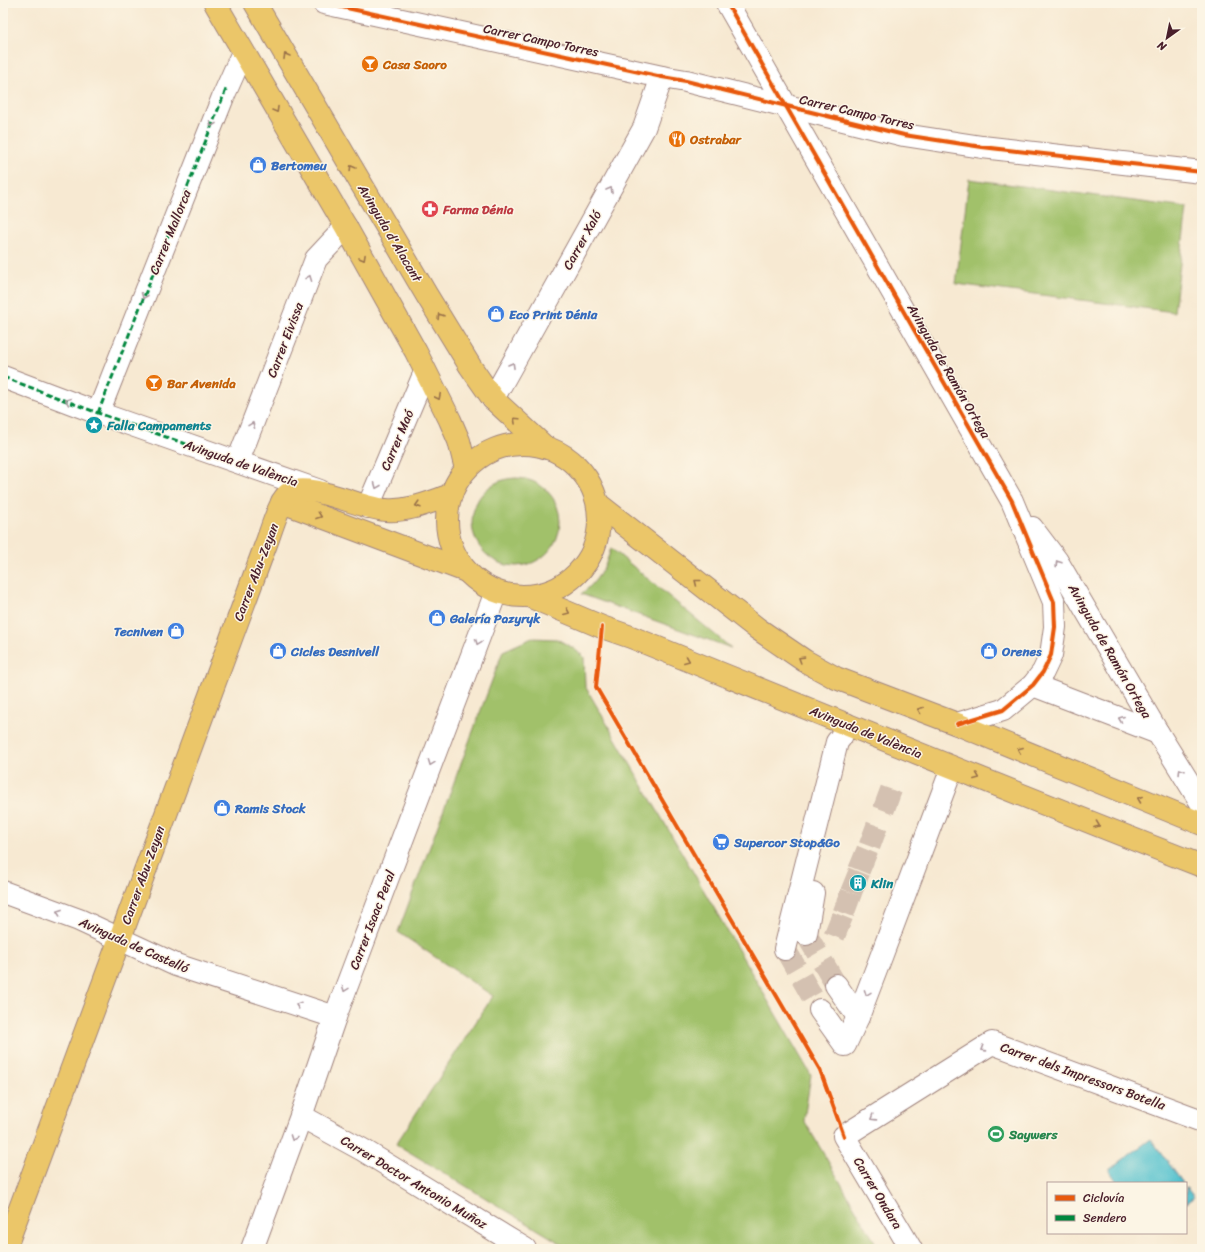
<svg xmlns="http://www.w3.org/2000/svg" width="1205" height="1252" font-family="Sriracha,sans-serif">
  <style>
    .green { fill: #a1c16a; stroke: #76704a }
    .water { fill: #55c2cf; stroke: #50707d }
    .lines { fill: none; stroke-linecap: round; stroke-linejoin: round }
    .minor-tunnel { stroke: #d4c1b1; stroke-width: 22; stroke-dasharray: 22 11; stroke-linecap: butt }
    .minor-casing { stroke: #a0847e; stroke-width: 24 }
    .major-casing { stroke: #a0847e; stroke-width: 24 }
    .minor { stroke: #fff; stroke-width: 22 }
    .major { stroke: #ebc669; stroke-width: 22 }
    .quiet { stroke: #00873e; stroke-width: 3; stroke-dasharray: 6 3; stroke-linecap: butt }
    .cycleway-casing { stroke: #fcf5e5; stroke-width: 6 }
    .cycleway { stroke: #e8590c; stroke-width: 4 }
    .oneway { stroke: #9a724a }
    .oneway2 { stroke: #ae9aa0 }
    .labels { text-anchor: middle; dominant-baseline: central; stroke-width: 3; stroke-linejoin: round; paint-order: stroke }
    .street-label { font-size: 13px; fill: #4a1f2b; stroke: #fcf5e5 }
    .food-label { font-size: 13px; font-weight: bold; fill: #c56008; stroke: #fcf5e5; text-anchor: start }
    .shop-label { font-size: 13px; font-weight: bold; fill: #366cbe; stroke: #fcf5e5; text-anchor: start }
    .health-label { font-size: 13px; font-weight: bold; fill: #be3a42; stroke: #fcf5e5; text-anchor: start }
    .culture-label { font-size: 13px; font-weight: bold; fill: #0d838f; stroke: #fcf5e5; text-anchor: start }
    .leisure-label { font-size: 13px; font-weight: bold; fill: #27864d; stroke: #fcf5e5; text-anchor: start }
  </style>
  <rect width="100%" height="100%" fill="#fcf5e5"/>
  <filter id="ink" filterUnits="userSpaceOnUse"><feTurbulence type="fractalNoise" baseFrequency=".025" numOctaves="2"/><feDisplacementMap in="SourceGraphic" scale="8" xChannelSelector="R" yChannelSelector="G"/><feConvolveMatrix kernelMatrix="1 2 1 2 8 2 1 2 1" color-interpolation-filters="sRGB"/></filter>
  <filter id="wash" filterUnits="userSpaceOnUse"><feTurbulence type="fractalNoise" baseFrequency=".012" numOctaves="4" result="noise"/><feDisplacementMap in="SourceGraphic" scale="16" xChannelSelector="R" yChannelSelector="G"/><feGaussianBlur stdDeviation="0.9" result="paint"/><feColorMatrix in="noise" values="0 0 0 0 0 0 0 0 0 0 0 0 0 0 0 0 0 1.4 0 .05"/><feComposite in="paint" operator="in"/></filter>
  <g filter="url(#wash)">
    <rect width="100%" height="100%" fill="#f7e9d2"/>
    <g class="green">
      <polygon points="969,179 1187,208 1174,312 956,284"/>
      <circle cx="516" cy="522" r="44"/>
      <path d="M611 548 731 648 581 594C597 582 606 567 611 548Z"/>
      <polygon points="532,638 557,639 573,648 584,657 585,686 811,1075 804,1120 879,1249 570,1249 396,1144 493,996 398,932 503,651"/>
    </g>
    <g class="water">
      <polygon points="1151,1139 1183,1183 1118,1183 1109,1170"/>
      <polygon points="1186,1187 1194,1197 1186,1203"/>
    </g>
  </g>
  <g filter="url(#ink)">
    <g class="lines">
      <g class="minor-tunnel">
        <polyline points="877,796 904,806"/>
        <polyline points="863,832 890,842"/>
        <polyline points="853,856 880,867"/>
        <polyline points="845,878 872,889"/>
        <polyline points="837,899 864,909"/>
        <polyline points="828,922 855,933"/>
        <polyline points="806,934 836,985"/>
        <polyline points="785,949 820,1010"/>
      </g>
      <defs>
        <g id="minor">
          <polyline points="324,3 662,77 686,81 904,135 982,147 1202,172"/>
          <polyline points="727,3 1012,501 1054,602 1055,627 1051,655 1043,672 1033,685 1003,710 957,724"/>
          <polyline points="3,377 98,413 320,491"/>
          <polyline points="493,399 644,128 662,77"/>
          <polyline points="98,413 223,97 243,52"/>
          <polyline points="238,461 316,259 346,227"/>
          <polyline points="368,507 425,372"/>
          <polyline points="1032,528 1057,561 1158,733 1202,804"/>
          <polyline points="1033,685 1158,733"/>
          <polyline points="3,892 79,920 176,965 335,1017"/>
          <polyline points="806,934 813,893"/>
          <polyline points="785,949 837,742 841,737 846,724"/>
          <polyline points="836,985 858,1017"/>
          <polyline points="820,1010 845,1045 858,1017 881,957 952,768"/>
          <polyline points="301,1116 363,1150 525,1249"/>
          <polyline points="252,1249 301,1116 335,1017 496,592"/>
          <polyline points="911,1249 844,1136 992,1043 1202,1121"/>
        </g>
        <g id="major">
          <polyline points="215,3 346,227 416,352 450,420 459,441 466,469"/>
          <polyline points="255,3 426,294 470,366 493,399 545,447"/>
          <circle cx="523" cy="520" r="76"/>
          <polyline points="282,502 466,571"/>
          <polyline points="598,504 758,629 805,661 836,678 957,724 1202,824"/>
          <path d="M531 597 602 627 631 637C821 714 1011 792 1202 866"/>
          <path d="M5 1249 266 544C270 534 280 500 288 494 307 480 362 509 386 510 408 512 430 502 451 495"/>
        </g>
      </defs>
      <use href="#minor" class="minor-casing"/>
      <use href="#major" class="major-casing"/>
      <use href="#minor" class="minor"/>
      <use href="#major" class="major"/>
      <g class="quiet">
        <polyline points="3,377 98,413 223,457"/>
        <polyline points="98,413 227,87"/>
      </g>
      <defs>
        <g id="cycleway">
          <polyline points="324,3 662,77 686,81 904,135 982,147 1202,172"/>
          <polyline points="727,3 1012,501 1054,602 1055,627 1051,655 1043,672 1033,685 1003,710 957,724"/>
          <polyline points="602,627 596,687 820,1070 844,1136"/>
        </g>
      </defs>
      <use href="#cycleway" class="cycleway-casing"/>
      <use href="#cycleway" class="cycleway"/>
    </g>
    <defs><path id="oneway-chevron" d="M-2-3.5L2.5 0L-2 3.5" fill="none" stroke-width="1.6" stroke-linecap="round" stroke-linejoin="round"/></defs>
    <g class="oneway">
      <use href="#oneway-chevron" transform="translate(286 56) rotate(-120)"/>
      <use href="#oneway-chevron" transform="translate(276 110) rotate(60)"/>
      <use href="#oneway-chevron" transform="translate(352 168) rotate(-121)"/>
      <use href="#oneway-chevron" transform="translate(363 258) rotate(61)"/>
      <use href="#oneway-chevron" transform="translate(440 316) rotate(-122)"/>
      <use href="#oneway-chevron" transform="translate(438 397) rotate(63)"/>
      <use href="#oneway-chevron" transform="translate(516 420) rotate(-137)"/>
      <use href="#oneway-chevron" transform="translate(418 505) rotate(163)"/>
      <use href="#oneway-chevron" transform="translate(319 516) rotate(20)"/>
      <use href="#oneway-chevron" transform="translate(697 582) rotate(-142)"/>
      <use href="#oneway-chevron" transform="translate(567 612) rotate(23)"/>
      <use href="#oneway-chevron" transform="translate(801 659) rotate(-148)"/>
      <use href="#oneway-chevron" transform="translate(687 660) rotate(22)"/>
      <use href="#oneway-chevron" transform="translate(920 710) rotate(-159)"/>
      <use href="#oneway-chevron" transform="translate(1020 750) rotate(-158)"/>
      <use href="#oneway-chevron" transform="translate(977 777) rotate(22)"/>
      <use href="#oneway-chevron" transform="translate(1140 799) rotate(-158)"/>
      <use href="#oneway-chevron" transform="translate(1097 825) rotate(21)"/>
    </g>
    <g class="oneway2">
      <use href="#oneway-chevron" transform="translate(212 124) rotate(112)"/>
      <use href="#oneway-chevron" transform="translate(610 190) rotate(-61)"/>
      <use href="#oneway-chevron" transform="translate(309 278) rotate(-69)"/>
      <use href="#oneway-chevron" transform="translate(144 296) rotate(112)"/>
      <use href="#oneway-chevron" transform="translate(512 365) rotate(-60)"/>
      <use href="#oneway-chevron" transform="translate(68 401) rotate(-159)"/>
      <use href="#oneway-chevron" transform="translate(252 425) rotate(-69)"/>
      <use href="#oneway-chevron" transform="translate(377 486) rotate(112)"/>
      <use href="#oneway-chevron" transform="translate(1058 563) rotate(-123)"/>
      <use href="#oneway-chevron" transform="translate(478 642) rotate(111)"/>
      <use href="#oneway-chevron" transform="translate(1121 719) rotate(-159)"/>
      <use href="#oneway-chevron" transform="translate(431 763) rotate(111)"/>
      <use href="#oneway-chevron" transform="translate(1181 771) rotate(-122)"/>
      <use href="#oneway-chevron" transform="translate(59 912) rotate(-160)"/>
      <use href="#oneway-chevron" transform="translate(345 989) rotate(111)"/>
      <use href="#oneway-chevron" transform="translate(867 993) rotate(111)"/>
      <use href="#oneway-chevron" transform="translate(298 1005) rotate(-162)"/>
      <use href="#oneway-chevron" transform="translate(983 1049) rotate(148)"/>
      <use href="#oneway-chevron" transform="translate(873 1118) rotate(148)"/>
      <use href="#oneway-chevron" transform="translate(293 1138) rotate(110)"/>
    </g>
  </g>
  <defs>
    <symbol id="bar-disc" viewBox="-11 -11 22 22"><circle r="9.5" fill="#e8710a" stroke="#fcf5e5"/><path d="M-6-5H6L.8 .8V4.5H3.5V6h-7V4.5H-.8V.8Z" fill="#fff"/></symbol>
    <symbol id="restaurant-disc" viewBox="-11 -11 22 22"><circle r="9.5" fill="#e8710a" stroke="#fcf5e5"/><path d="M-5-6h1v4h1v-4h1v4h1v-4h1v5L-1.5 .5V6h-2V.5L-5-1ZM5-6V6H3V1.5H1.5Q1.5-4 5-6Z" fill="#fff"/></symbol>
    <symbol id="shop-disc" viewBox="-11 -11 22 22"><circle r="9.5" fill="#3f7fe0" stroke="#fcf5e5"/><path d="M-5-2.5h2.3a2.7 3.5 0 0 1 5.4 0H5L5.5 6h-11ZM-1.5-2.5h3a1.5 2.3 0 0 0-3 0Z" fill="#fff"/></symbol>
    <symbol id="pharmacy-disc" viewBox="-11 -11 22 22"><circle r="9.5" fill="#e0444e" stroke="#fcf5e5"/><path d="M-2-6h4v4h4v4h-4v4h-4v-4h-4v-4h4Z" fill="#fff"/></symbol>
    <symbol id="sight-disc" viewBox="-11 -11 22 22"><circle r="9.5" fill="#0f9aa8" stroke="#fcf5e5"/><path d="M0-6L1.8-2.2L6-1.7L2.9 1.2L3.7 5.4L0 3.3L-3.7 5.4L-2.9 1.2L-6-1.7L-1.8-2.2Z" fill="#fff"/></symbol>
    <symbol id="supermarket-disc" viewBox="-11 -11 22 22"><circle r="9.5" fill="#3f7fe0" stroke="#fcf5e5"/><path d="M-6-5.5h2.5l.6 2H6L4.5 2H-2.5L-4.4-4H-6ZM-1.5 3.2a1.3 1.3 0 1 0 .1 0ZM3 3.2a1.3 1.3 0 1 0 .1 0Z" fill="#fff"/></symbol>
    <symbol id="building-disc" viewBox="-11 -11 22 22"><circle r="9.5" fill="#0f9aa8" stroke="#fcf5e5"/><path d="M-4-6H4V6H1V3H-1V6H-4ZM-2.5-4.3h1.7v1.8h-1.7ZM.8-4.3h1.7v1.8H.8ZM-2.5-1h1.7V.8h-1.7ZM.8-1h1.7V.8H.8Z" fill="#fff"/></symbol>
    <symbol id="stadium-disc" viewBox="-11 -11 22 22"><circle r="9.5" fill="#2e9e5b" stroke="#fcf5e5"/><path d="M0-5a6.5 5 0 1 0 0 10a6.5 5 0 1 0 0-10ZM-3.5-1.8h7v3.6h-7Z" fill="#fff"/></symbol>
  </defs>
  <g fill-rule="evenodd">
    <use href="#bar-disc" x="360" y="54" width="20" height="20"/>
    <use href="#restaurant-disc" x="667" y="129" width="20" height="20"/>
    <use href="#shop-disc" x="248" y="155" width="20" height="20"/>
    <use href="#pharmacy-disc" x="420" y="199" width="20" height="20"/>
    <use href="#shop-disc" x="486" y="304" width="20" height="20"/>
    <use href="#bar-disc" x="144" y="373" width="20" height="20"/>
    <use href="#sight-disc" x="84" y="415" width="20" height="20"/>
    <use href="#shop-disc" x="427" y="608" width="20" height="20"/>
    <use href="#shop-disc" x="166" y="621" width="20" height="20"/>
    <use href="#shop-disc" x="268" y="641" width="20" height="20"/>
    <use href="#shop-disc" x="979" y="641" width="20" height="20"/>
    <use href="#shop-disc" x="212" y="798" width="20" height="20"/>
    <use href="#supermarket-disc" x="711" y="832" width="20" height="20"/>
    <use href="#building-disc" x="848" y="873" width="20" height="20"/>
    <use href="#stadium-disc" x="986" y="1124" width="20" height="20"/>
  </g>
  <g class="labels">
    <g class="street-label">
      <text transform="translate(541 40) rotate(12)">Carrer Campo Torres</text>
      <text transform="translate(857 112) rotate(13)">Carrer Campo Torres</text>
      <text transform="translate(170 232) rotate(-68)">Carrer Mallorca</text>
      <text transform="translate(390 233) rotate(59)">Avinguda d'Alacant</text>
      <text transform="translate(582 240) rotate(-61)">Carrer Xaló</text>
      <text transform="translate(285 340) rotate(-69)">Carrer Eivissa</text>
      <text transform="translate(949 371) rotate(60)">Avinguda de Ramón Ortega</text>
      <text transform="translate(397 440) rotate(-67)">Carrer Maó</text>
      <text transform="translate(241 463) rotate(19)">Avinguda de València</text>
      <text transform="translate(256 572) rotate(-69)">Carrer Abu-Zeyan</text>
      <text transform="translate(1110 651) rotate(60)">Avinguda de Ramón Ortega</text>
      <text transform="translate(866 732) rotate(22)">Avinguda de València</text>
      <text transform="translate(143 875) rotate(-70)">Carrer Abu-Zeyan</text>
      <text transform="translate(372 920) rotate(-69)">Carrer Isaac Peral</text>
      <text transform="translate(134 945) rotate(24)">Avinguda de Castelló</text>
      <text transform="translate(1083 1076) rotate(20)">Carrer dels Impressors Botella</text>
      <text transform="translate(414 1182) rotate(31)">Carrer Doctor Antonio Muñoz</text>
      <text transform="translate(878 1193) rotate(59)">Carrer Ondara</text>
    </g>
    <g class="food-label">
      <text x="383" y="64">Casa Saoro</text>
      <text x="690" y="139">Ostrabar</text>
      <text x="167" y="383">Bar Avenida</text>
    </g>
    <g class="shop-label">
      <text x="271" y="165">Bertomeu</text>
      <text x="509" y="314">Eco Print Dénia</text>
      <text x="450" y="618">Galería Pazyryk</text>
      <text x="163" y="631" text-anchor="end">Tecniven</text>
      <text x="291" y="651">Cicles Desnivell</text>
      <text x="1002" y="651">Orenes</text>
      <text x="235" y="808">Ramis Stock</text>
      <text x="734" y="842">Supercor Stop&amp;Go</text>
    </g>
    <g class="health-label">
      <text x="443" y="209">Farma Dénia</text>
    </g>
    <g class="culture-label">
      <text x="107" y="425">Falla Campaments</text>
      <text x="871" y="883">Klin</text>
    </g>
    <g class="leisure-label">
      <text x="1009" y="1134">Saywers</text>
    </g>
  </g>
  <rect width="1205" height="1252" fill="none" stroke="#fcf5e5" stroke-width="16"/>
  <rect x="1047" y="1182" width="140" height="52" fill="#fcf5e5" stroke="#b59f9b"/>
  <rect x="1055" y="1195" width="20" height="6" fill="#e8590c" stroke="#b59f9b"/>
  <text x="1083" y="1202" font-size="12" fill="#4a1f2b">Ciclovía</text>
  <rect x="1055" y="1215" width="20" height="6" fill="#00873e" stroke="#b59f9b"/>
  <text x="1083" y="1222" font-size="12" fill="#4a1f2b">Sendero</text>
  <g transform="translate(1167 38) rotate(213)" stroke="#fcf5e5" stroke-width="3" paint-order="stroke">
  <path d="M0-3L7 15L0 10L-7 15Z" fill="#4a1f2b"/>
  <text y="-6" font-size="11" font-weight="bold" text-anchor="middle" fill="#4a1f2b">N</text>
  </g>
</svg>
